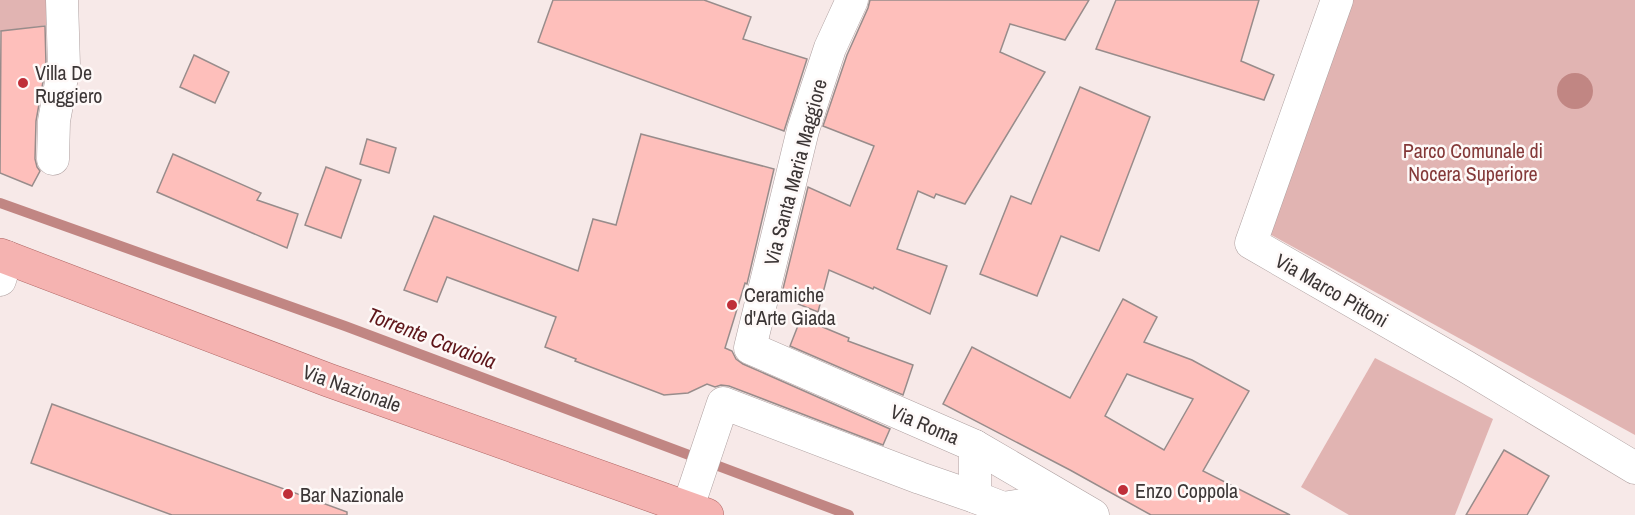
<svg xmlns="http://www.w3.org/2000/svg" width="1635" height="515" font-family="'Archivo Narrow',sans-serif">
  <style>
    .green { fill: #e1b4b2 }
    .water { fill: #c18683 }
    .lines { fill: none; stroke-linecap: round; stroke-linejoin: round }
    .stream { stroke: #c18683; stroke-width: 10 }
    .building { fill: #febfbb; stroke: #988c8b; stroke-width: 1.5; fill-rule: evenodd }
    .street-casing { stroke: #afa1a1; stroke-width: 33 }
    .primary-casing { stroke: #af6664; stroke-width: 34 }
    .street { stroke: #fff; stroke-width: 32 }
    .primary { stroke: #f5b3b1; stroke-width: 33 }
    .poi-dot { fill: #bf2f39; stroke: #fef9f8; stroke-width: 2 }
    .labels { text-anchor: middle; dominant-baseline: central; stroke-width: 5; stroke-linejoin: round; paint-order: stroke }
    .poi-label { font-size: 20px; fill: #3b3535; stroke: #fef9f8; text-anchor: start }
    .park-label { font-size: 20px; fill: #843939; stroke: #fef9f8 }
    .street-label { font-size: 20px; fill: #3b3535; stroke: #fef9f8 }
    .water-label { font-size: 21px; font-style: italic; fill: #5e1519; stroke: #fef9f8 }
  </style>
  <rect width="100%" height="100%" fill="#f7e9e8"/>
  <g class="green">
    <polygon points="0,0 52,0 55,24 0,32"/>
    <polygon points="1349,0 1635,0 1635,435 1266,232"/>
    <polygon points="1375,358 1493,419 1455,515 1349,515 1301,487"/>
  </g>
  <circle class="water" cx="1575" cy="91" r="18"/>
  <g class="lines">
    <polyline class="stream" points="0,203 345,326 849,515"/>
  </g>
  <g class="building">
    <polygon points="553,0 704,0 751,17 743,39 807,59 784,131 538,42"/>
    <polygon points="870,0 1089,0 1065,40 1010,24 1000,52 1045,72 965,204 936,194 934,198 918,191 897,249 947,266 930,314 874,287 873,289 829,270 818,312 781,297 808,187 850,206 874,146 823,126 847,55 868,8"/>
    <polygon points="1116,0 1259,0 1241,61 1274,75 1264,100 1096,49"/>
    <polygon points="45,26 46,65 36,121 35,159 37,167 40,171 32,186 0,173 1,31"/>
    <polygon points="194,55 229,72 215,103 180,87"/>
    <polygon points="1080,87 1150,117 1099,251 1061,236 1037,296 980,274 1011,196 1031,204"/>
    <polygon points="641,134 774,169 747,284 745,283 725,348 732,351 736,359 743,364 890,429 883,445 729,386 721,385 715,387 707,384 688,393 664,395 575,361 576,359 545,347 556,317 447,277 437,302 404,290 434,216 578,271 593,219 616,225"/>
    <polygon points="367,139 396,148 389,173 360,164"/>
    <polygon points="173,154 261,193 257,200 298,214 287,248 157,192"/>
    <polygon points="326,167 361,180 341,238 305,225"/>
    <path d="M1123 299 1157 317 1144 342 1192 360 1249 391 1203 471 1290 515H1151L1070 470 943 404 972 347 1070 398ZM1127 374 1193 399 1164 450 1105 416Z"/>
    <polygon points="801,318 849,338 848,341 913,365 903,395 790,346"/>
    <polygon points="52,404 347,512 347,515 172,515 31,463"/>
    <polygon points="1504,450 1549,476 1527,515 1466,515"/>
  </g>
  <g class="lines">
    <defs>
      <g id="street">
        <polyline points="852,0 830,48 803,130 750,348 975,446 1093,515"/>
        <polyline points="1337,0 1251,243 1465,366 1635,468"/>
        <polyline points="53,159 54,121 64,66 62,0"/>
        <polyline points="0,280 7,257"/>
        <polyline points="975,497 1003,508 1064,499"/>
        <polyline points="688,507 723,403 920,478 975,497 975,446"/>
      </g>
      <polyline id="primary" points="0,255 328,380 707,515"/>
    </defs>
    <use href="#street" class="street-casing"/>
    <use href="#primary" class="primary-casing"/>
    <use href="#street" class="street"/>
    <use href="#primary" class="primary"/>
  </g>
  <g class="poi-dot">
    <circle cx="23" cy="83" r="6"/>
    <circle cx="732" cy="305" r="6"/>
    <circle cx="1123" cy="490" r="6"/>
    <circle cx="288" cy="494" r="6"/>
  </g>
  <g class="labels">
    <g class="poi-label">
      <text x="35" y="72">Villa De<tspan x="35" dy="23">Ruggiero</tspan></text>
      <text x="744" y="294">Ceramiche<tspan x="744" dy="23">d'Arte Giada</tspan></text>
      <text x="1135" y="490">Enzo Coppola</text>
      <text x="300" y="494">Bar Nazionale</text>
    </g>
    <g class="park-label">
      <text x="1473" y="150">Parco Comunale di<tspan x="1473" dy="23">Nocera Superiore</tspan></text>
    </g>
    <g class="street-label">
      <text transform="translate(795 172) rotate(-75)">Via Santa Maria Maggiore</text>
      <text transform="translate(1332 290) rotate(30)">Via Marco Pittoni</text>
      <text transform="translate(352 388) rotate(20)">Via Nazionale</text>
      <text transform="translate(925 424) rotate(23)">Via Roma</text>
    </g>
    <g class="water-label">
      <text transform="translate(432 338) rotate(21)">Torrente Cavaiola</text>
    </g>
  </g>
</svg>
